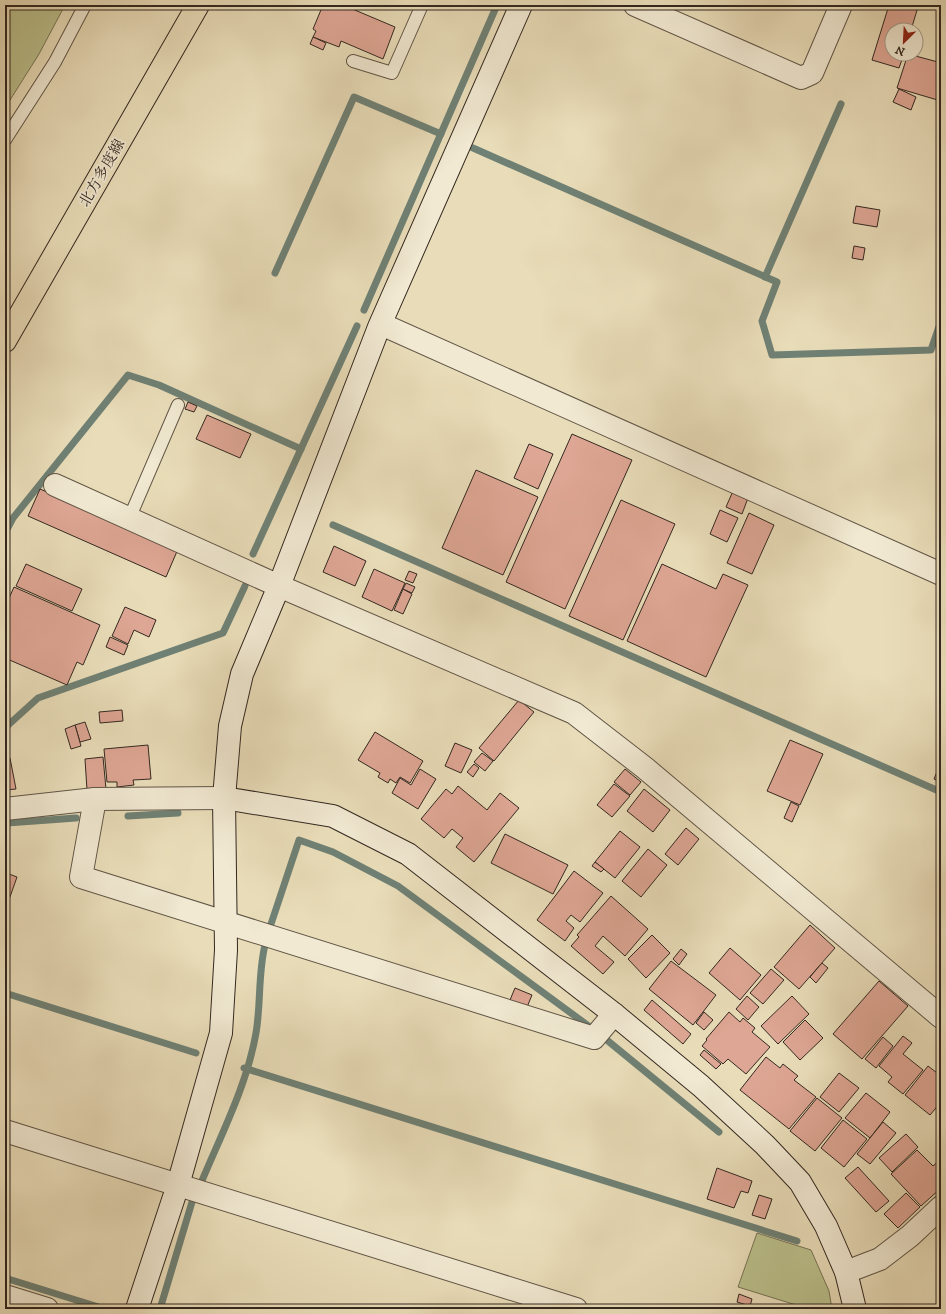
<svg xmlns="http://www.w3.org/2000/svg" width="946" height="1314" font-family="'IM FELL DW Pica','Noto Serif JP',serif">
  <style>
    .green { fill: #bbc08c; stroke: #777456 }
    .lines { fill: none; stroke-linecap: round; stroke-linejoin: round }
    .stream { stroke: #6f8175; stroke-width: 7 }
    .building { fill: #dea694; stroke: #332820 }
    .lane-casing { stroke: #605546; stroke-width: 14 }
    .street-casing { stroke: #605546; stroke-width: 24 }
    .secondary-casing { stroke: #332820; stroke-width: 24 }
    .primary-casing { stroke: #332820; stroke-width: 24 }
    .lane { stroke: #f1e9d2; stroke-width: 12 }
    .street { stroke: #f1e9d2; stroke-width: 22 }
    .secondary { stroke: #f1e9d2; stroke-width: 22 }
    .primary { stroke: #e9ddb9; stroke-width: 22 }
    .labels { text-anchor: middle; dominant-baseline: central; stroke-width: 3.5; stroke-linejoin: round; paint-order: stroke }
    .street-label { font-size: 15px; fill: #332820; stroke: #f1e9d2 }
  </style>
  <rect width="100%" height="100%" fill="#e9ddb9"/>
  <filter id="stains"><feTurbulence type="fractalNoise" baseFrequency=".005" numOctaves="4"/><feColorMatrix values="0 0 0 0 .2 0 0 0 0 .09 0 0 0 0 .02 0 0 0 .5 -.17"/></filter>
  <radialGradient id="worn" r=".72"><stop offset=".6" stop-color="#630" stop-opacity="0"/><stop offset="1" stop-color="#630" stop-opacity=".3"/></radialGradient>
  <g class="green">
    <polygon points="5,5 65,5 39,54 5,108"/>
    <polygon points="757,1233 811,1250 829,1291 832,1309 809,1309 738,1287"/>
  </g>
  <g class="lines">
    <g class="stream">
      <polyline points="473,148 777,282 762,321 772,355 931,350 941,321"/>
      <polyline points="275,273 354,97 441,134"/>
      <polyline points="765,277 841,104"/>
      <polyline points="364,310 497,5"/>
      <polyline points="333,525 941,792"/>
      <polyline points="5,533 13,518 128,375 159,385 301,449"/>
      <polyline points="253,554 357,326"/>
      <polyline points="6,727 38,698 223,633 245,586"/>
      <polyline points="128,816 178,813"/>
      <polyline points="7,823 76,818"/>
      <polyline points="269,930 299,840 333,852 398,886 590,1027"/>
      <polyline points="5,993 196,1053"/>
      <polyline points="608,1041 719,1132"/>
      <polyline points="244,1068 797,1241"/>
      <path d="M201 1183C221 1135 247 1085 256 1033 261 1004 258 973 265 945"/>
      <polyline points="5,1278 105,1309"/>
      <polyline points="160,1309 192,1202"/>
    </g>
  </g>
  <g class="building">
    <polygon points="323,5 343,5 395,27 383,59 341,41 339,47 313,37 316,31 313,29"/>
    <polygon points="889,5 918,7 911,30 892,30 892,54 904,54 899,68 872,60"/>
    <polygon points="313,37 326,43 323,50 310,44"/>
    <polygon points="908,54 938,62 937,67 941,68 941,101 897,88"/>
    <polygon points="899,89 916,97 911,110 893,102"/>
    <polygon points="856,206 880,210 877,227 853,223"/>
    <polygon points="854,246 865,248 863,260 852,258"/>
    <polygon points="188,402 197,406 194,412 185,409"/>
    <polygon points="207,415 251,434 240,458 196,439"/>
    <polygon points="572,434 632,460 565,609 506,582"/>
    <polygon points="529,444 553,454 538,489 514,478"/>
    <polygon points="476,470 538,497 503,575 442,548"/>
    <polygon points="40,489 178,549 166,577 28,516"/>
    <polygon points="733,491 748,498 742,514 726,507"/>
    <polygon points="621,500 675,524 623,640 569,616"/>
    <polygon points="720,510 738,518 727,542 710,534"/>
    <polygon points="749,513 774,525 752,574 727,563"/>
    <polygon points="334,546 366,561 355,586 323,572"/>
    <polygon points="26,564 82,589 72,611 16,586"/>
    <polygon points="662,564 716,589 723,574 748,585 706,677 627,641"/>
    <polygon points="374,569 405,583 392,611 362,597"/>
    <polygon points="409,571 417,574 413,583 405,580"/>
    <polygon points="406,583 415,587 412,593 403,589"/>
    <polygon points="14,587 100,625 83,665 77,662 67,685 5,658 5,642 9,633 5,631 5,607"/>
    <polygon points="403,589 412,594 403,614 394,610"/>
    <polygon points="125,607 156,620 149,637 134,630 128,644 112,636"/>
    <polygon points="110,637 128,645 124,655 106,647"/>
    <polygon points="519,700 534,712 494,761 479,748"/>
    <polygon points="122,710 123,721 100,723 99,712"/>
    <polygon points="85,722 91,739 80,742 75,725"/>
    <polygon points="75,725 81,746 71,749 65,729"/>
    <polygon points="375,732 423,761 410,783 400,777 396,783 390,779 388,783 378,777 380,773 358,760"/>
    <polygon points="790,740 823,754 800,805 767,791"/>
    <polygon points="455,743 472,750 461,773 445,766"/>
    <polygon points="148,745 151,779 133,780 134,785 117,787 117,782 107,782 104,749"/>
    <polygon points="482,753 493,761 485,771 474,762"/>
    <polygon points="103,757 106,789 87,790 85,759"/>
    <polygon points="10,758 16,789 5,790 5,759"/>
    <polygon points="941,762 941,782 934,779"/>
    <polygon points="474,764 479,768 473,777 467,772"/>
    <polygon points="420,769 436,779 418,809 392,793 400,778 411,785"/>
    <polygon points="625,769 641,782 630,795 614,782"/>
    <polygon points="614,784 630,796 612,817 597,805"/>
    <polygon points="458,786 487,810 500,793 519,808 474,862 456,847 463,838 452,829 444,838 421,819 446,789 452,794"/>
    <polygon points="644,789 670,810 653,832 627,811"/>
    <polygon points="791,802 799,806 792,822 784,818"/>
    <polygon points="686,828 699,839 678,865 665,854"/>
    <polygon points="620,831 640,847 615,878 595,862"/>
    <polygon points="505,834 568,865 553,894 491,863"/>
    <polygon points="648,849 667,865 641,897 622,881"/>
    <polygon points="595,862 604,869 601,872 592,866"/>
    <polygon points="574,871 603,893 580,922 571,915 566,921 574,928 565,941 537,920"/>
    <polygon points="9,874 17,877 5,911 5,880 6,881"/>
    <polygon points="611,896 648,929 625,956 603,936 595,946 614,962 603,974 571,946 579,937 577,935"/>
    <polygon points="810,925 835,948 799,989 774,967"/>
    <polygon points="652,935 670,953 646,978 628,959"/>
    <polygon points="730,948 761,975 740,1000 709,973"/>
    <polygon points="681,949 687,954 679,965 673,959"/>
    <polygon points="671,961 716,995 693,1025 649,989"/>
    <polygon points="822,963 828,968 816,983 810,977"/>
    <polygon points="771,969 784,980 763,1004 750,993"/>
    <polygon points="879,981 908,1006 862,1059 833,1034"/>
    <polygon points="515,988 532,995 527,1007 510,1000"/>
    <polygon points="747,996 759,1007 748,1020 736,1009"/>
    <polygon points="792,996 809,1014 778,1044 761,1026"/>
    <polygon points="652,1000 691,1034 683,1044 644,1010"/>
    <polygon points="704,1012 713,1020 704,1030 696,1023"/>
    <polygon points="729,1012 740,1022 743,1018 755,1028 752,1032 770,1047 746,1074 728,1059 723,1064 702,1046 707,1040 706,1039"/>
    <polygon points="805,1020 823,1038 800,1060 783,1042"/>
    <polygon points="903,1036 912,1043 903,1054 923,1070 903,1094 888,1082 892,1077 879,1066"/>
    <polygon points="883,1037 893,1046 876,1068 865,1059"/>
    <polygon points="704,1050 721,1064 716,1069 700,1055"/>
    <polygon points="766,1057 780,1068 783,1064 798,1076 794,1080 816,1097 789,1129 740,1090"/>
    <polygon points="928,1066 941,1076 941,1102 930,1115 905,1095"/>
    <polygon points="839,1073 859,1088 839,1112 820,1097"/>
    <polygon points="866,1093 890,1112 870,1138 845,1118"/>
    <polygon points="817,1098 842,1118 815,1151 790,1131"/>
    <polygon points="843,1120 867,1139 844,1167 821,1148"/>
    <polygon points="883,1122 896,1133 870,1164 857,1154"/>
    <polygon points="906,1134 918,1147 892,1172 879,1158"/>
    <polygon points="917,1150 933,1166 941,1159 941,1188 921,1206 891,1174"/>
    <polygon points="858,1167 889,1201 876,1212 845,1178"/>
    <polygon points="717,1168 752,1181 748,1193 741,1191 734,1208 707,1199"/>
    <polygon points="906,1193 920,1207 898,1228 884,1214"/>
    <polygon points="759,1195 772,1199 765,1219 752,1215"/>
    <polygon points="739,1294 752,1299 750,1306 737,1302"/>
  </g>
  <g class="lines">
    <defs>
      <g id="lane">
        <polyline points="353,61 392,73 422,5"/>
        <polyline points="5,140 55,62 85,5"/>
        <polyline points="129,519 178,405"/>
      </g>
      <g id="street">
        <polyline points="635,5 801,78 812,73 841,5"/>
        <polyline points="381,324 941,574"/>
        <polyline points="55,485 279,586 574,713 645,768 941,1017"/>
        <polyline points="95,799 81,877 594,1038 614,1014"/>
        <polyline points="5,809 95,799 224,798"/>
        <polyline points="5,1131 576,1309"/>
        <polyline points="846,1272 880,1259 910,1236 941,1207"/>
        <polyline points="5,1296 47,1309"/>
      </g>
      <g id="secondary">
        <polyline points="224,798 333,816 408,854 614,1014 701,1086 765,1145 800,1182 826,1226 846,1272 855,1309"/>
        <polyline points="137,1309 178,1185 221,1033 226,950 224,798 230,726 242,674 279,586 379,327 521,5"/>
      </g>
      <polyline id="primary" points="5,341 198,5"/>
    </defs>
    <use href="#lane" class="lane-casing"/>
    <use href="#street" class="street-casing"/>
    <use href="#secondary" class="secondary-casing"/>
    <use href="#primary" class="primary-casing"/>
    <use href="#lane" class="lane"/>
    <use href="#street" class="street"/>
    <use href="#secondary" class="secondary"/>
    <use href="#primary" class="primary"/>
  </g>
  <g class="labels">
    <g class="street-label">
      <text transform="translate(102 173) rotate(-60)">北方多度線</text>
    </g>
  </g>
  <rect width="946" height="1314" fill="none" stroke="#e9ddb9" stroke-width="20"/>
  <rect x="6" y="6" width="934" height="1302" fill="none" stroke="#332820" stroke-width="2"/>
  <rect x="10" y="10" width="926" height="1294" fill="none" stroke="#332820"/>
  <g transform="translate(904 42) rotate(204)"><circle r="19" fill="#f1e9d2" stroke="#a59c8b"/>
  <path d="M0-3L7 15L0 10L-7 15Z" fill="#8f2418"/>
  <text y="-6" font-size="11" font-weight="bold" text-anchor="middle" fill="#332820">N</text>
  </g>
  <rect width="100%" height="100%" filter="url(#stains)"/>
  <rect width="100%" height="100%" fill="url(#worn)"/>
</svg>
